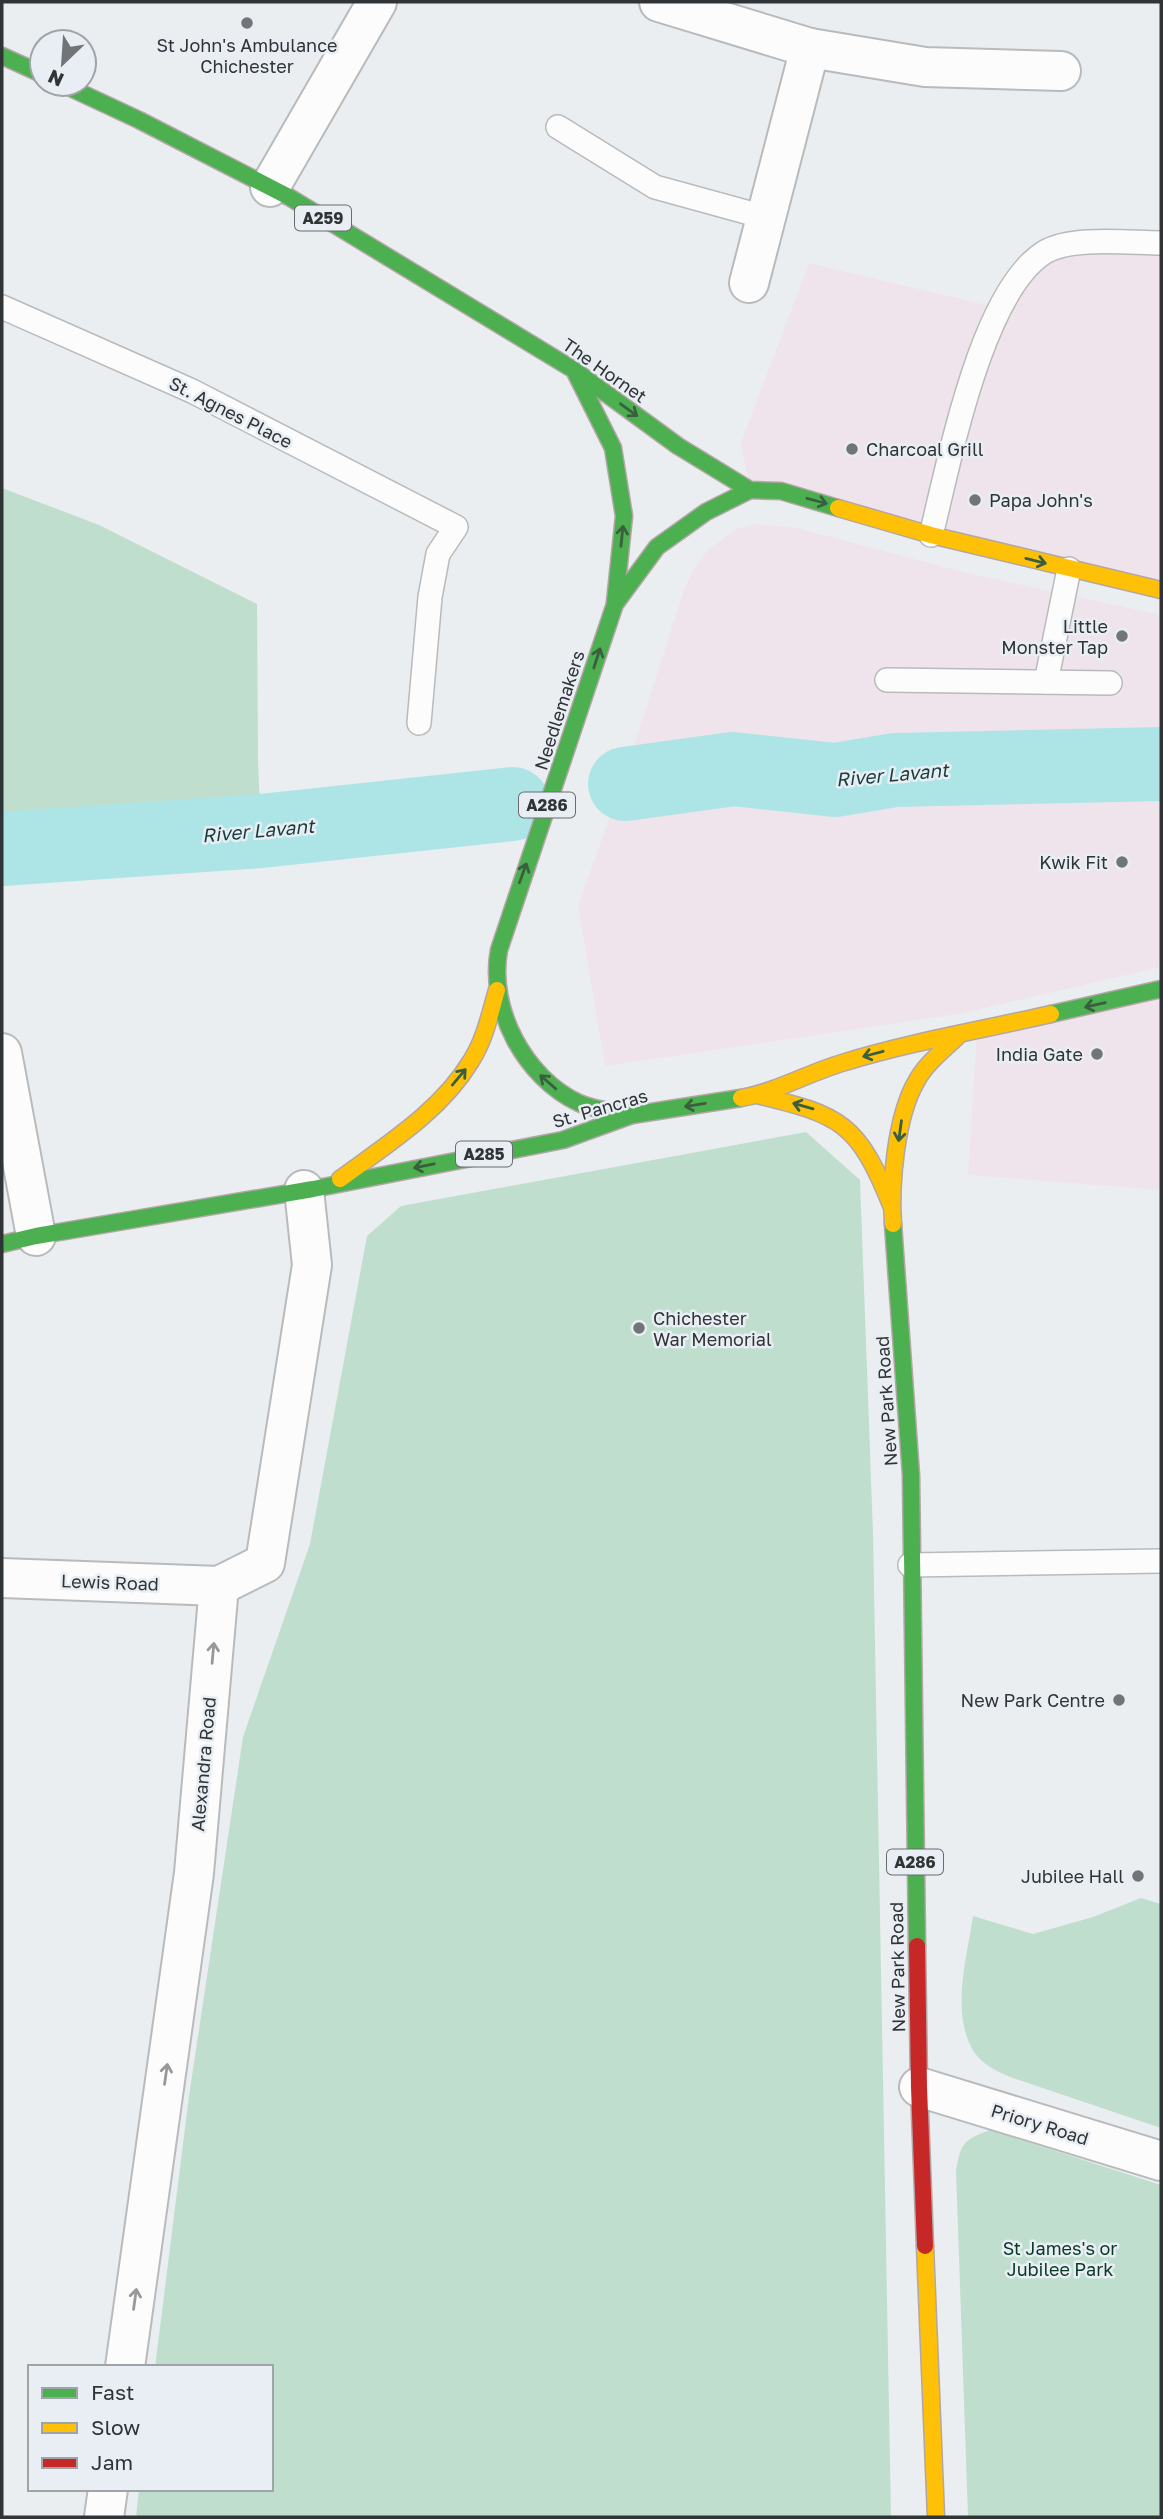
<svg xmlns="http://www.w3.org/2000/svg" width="1163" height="2519" font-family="'Golos Text',sans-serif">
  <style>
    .commercial { fill: #efe4ec }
    .green { fill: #bfdece }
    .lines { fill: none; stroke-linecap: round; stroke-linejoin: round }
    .river { stroke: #ade5e6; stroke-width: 74 }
    .lane-casing { stroke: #b8babc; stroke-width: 26 }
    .street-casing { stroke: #b8babc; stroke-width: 42 }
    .fast-casing { stroke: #b3a6a6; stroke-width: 19 }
    .slow-casing { stroke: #b3a6a6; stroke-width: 19 }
    .jam-casing { stroke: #b3a6a6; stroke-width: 19 }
    .lane { stroke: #fcfcfd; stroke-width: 23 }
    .street { stroke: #fcfcfd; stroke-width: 38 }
    .fast { stroke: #4caf50; stroke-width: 16 }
    .slow { stroke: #ffc107; stroke-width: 16 }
    .jam { stroke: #c62828; stroke-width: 16 }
    .oneway { stroke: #3a5f3f }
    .oneway2 { stroke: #96989a }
    .poi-dot { fill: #727577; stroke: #e8eef3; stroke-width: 2.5 }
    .labels { text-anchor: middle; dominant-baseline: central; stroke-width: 5; stroke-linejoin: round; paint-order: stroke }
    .shield { fill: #e8eef3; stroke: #686c6f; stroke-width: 2 }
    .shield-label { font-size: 16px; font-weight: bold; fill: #313436 }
    .poi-label { font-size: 18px; fill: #313436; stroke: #e8eef3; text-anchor: end }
    .street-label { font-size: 18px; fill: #313436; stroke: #e8eef3 }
    .park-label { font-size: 18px; fill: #083924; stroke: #e8eef3 }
    .water-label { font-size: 19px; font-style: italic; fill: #173d3d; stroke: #e8eef3 }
  </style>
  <rect width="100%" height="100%" fill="#ebeef0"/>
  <g class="commercial">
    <polygon points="1161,243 1161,590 750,490 741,443 809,263 999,308 1045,251"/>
    <polygon points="756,524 797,528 963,572 1161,615 1161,967 959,1014 605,1066 578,906 624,777 684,590 693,570 707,551 736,529"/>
    <polygon points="1161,989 1161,1190 968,1175 977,1031"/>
  </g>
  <g class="green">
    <polygon points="2,488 99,525 257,604 258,761 261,831 2,849"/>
    <polygon points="806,1132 860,1180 873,1533 891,2517 136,2517 139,2489 271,2489 271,2367 155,2367 189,2096 243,1737 310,1544 367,1236 401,1206"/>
    <path d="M1141 1898 1161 1904V2128L1010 2077C997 2071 983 2065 974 2052 950 2013 967 1958 973 1916L1033 1934 1093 1917Z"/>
    <path d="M990 2130 1161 2185V2517H968L956 2170C961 2143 963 2140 990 2130Z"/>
  </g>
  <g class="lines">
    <g class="river">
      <polyline points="625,784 733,769 835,780 895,770 1161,764"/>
      <polyline points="2,849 261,831 513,804"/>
    </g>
    <defs>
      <g id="lane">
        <polyline points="558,127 655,187 764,217"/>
        <polyline points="2,307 192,391 456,527 438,554 430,597 419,723"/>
        <path d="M931 535C949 464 981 291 1045 252 1072 236 1130 243 1161 243"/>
        <polyline points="887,680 1110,683"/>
        <polyline points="1046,682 1069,569"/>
        <polyline points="910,1565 1161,1561"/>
      </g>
      <g id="street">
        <polyline points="659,2 810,48 925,67 1061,71"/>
        <polyline points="270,187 377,2"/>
        <polyline points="749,283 810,48"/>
        <polyline points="2,1053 36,1236"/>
        <polyline points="2,1578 219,1586 265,1563 312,1265 304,1190"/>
        <polyline points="919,2087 1161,2161"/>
        <polyline points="125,2367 194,1873 219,1586"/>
        <polyline points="104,2517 108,2489"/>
      </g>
      <g id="fast">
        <polyline points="2,56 42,74"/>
        <polyline points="62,84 139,120 289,197 574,370 678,446 750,490 781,491 838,508"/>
        <polyline points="576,374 613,448 624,516 615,602"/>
        <polyline points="1051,1014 1161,989"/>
        <path d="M632 1115C615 1112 595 1110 579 1103 525 1078 488 1009 499 950L615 604 657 547 706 512 750 490"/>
        <polyline points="893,1224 911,1475 917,1946"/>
        <polyline points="2,1244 36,1236 313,1189 563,1140 632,1115 741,1098"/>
      </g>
      <g id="slow">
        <polyline points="838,508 931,535 1161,590"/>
        <path d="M757 1095C841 1115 858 1123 891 1205"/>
        <path d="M741 1098C776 1092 808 1073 842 1063 910 1042 981 1030 1051 1014"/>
        <path d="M340 1179C386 1145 441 1111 471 1061 485 1039 490 1014 497 990"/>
        <path d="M893 1224C890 1184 896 1117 916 1082 926 1063 945 1049 960 1034"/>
        <polyline points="925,2246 936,2517"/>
      </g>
      <polyline id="jam" points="917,1946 919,2087 925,2246"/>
    </defs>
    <use href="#lane" class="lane-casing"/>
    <use href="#street" class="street-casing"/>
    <use href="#fast" class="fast-casing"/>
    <use href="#slow" class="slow-casing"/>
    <use href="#jam" class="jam-casing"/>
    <use href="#lane" class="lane"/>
    <use href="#street" class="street"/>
    <use href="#fast" class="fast"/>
    <use href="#slow" class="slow"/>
    <use href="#jam" class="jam"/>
  </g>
  <defs><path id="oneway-shaft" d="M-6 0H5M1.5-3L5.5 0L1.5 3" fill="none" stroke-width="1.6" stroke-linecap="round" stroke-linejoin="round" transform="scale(1.75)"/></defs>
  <g class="oneway">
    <use href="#oneway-shaft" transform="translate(629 410) rotate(36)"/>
    <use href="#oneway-shaft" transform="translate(817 501) rotate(15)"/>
    <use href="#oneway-shaft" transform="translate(622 536) rotate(-84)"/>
    <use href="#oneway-shaft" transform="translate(1036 561) rotate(14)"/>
    <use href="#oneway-shaft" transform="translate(597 658) rotate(-72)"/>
    <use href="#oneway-shaft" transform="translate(523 873) rotate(-70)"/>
    <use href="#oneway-shaft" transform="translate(1095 1005) rotate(167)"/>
    <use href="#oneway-shaft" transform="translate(873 1054) rotate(165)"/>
    <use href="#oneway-shaft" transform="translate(459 1077) rotate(-50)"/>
    <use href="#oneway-shaft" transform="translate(548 1082) rotate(-139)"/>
    <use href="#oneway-shaft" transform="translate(695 1105) rotate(171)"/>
    <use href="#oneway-shaft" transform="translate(803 1106) rotate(-164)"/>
    <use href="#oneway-shaft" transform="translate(900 1131) rotate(98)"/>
    <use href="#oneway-shaft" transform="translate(424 1166) rotate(169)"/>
  </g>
  <g class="oneway2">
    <use href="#oneway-shaft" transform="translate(213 1653) rotate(-85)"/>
    <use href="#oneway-shaft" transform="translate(166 2074) rotate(-82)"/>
    <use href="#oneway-shaft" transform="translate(135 2299) rotate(-82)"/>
  </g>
  <g class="poi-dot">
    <circle cx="247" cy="23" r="7"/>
    <circle cx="852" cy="449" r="7"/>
    <circle cx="975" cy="500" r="7"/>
    <circle cx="1122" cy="636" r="7"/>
    <circle cx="1122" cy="862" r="7"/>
    <circle cx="1097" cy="1054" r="7"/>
    <circle cx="639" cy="1328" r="7"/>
    <circle cx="1119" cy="1700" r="7"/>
    <circle cx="1138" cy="1876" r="7"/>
  </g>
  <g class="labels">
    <g class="shield">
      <rect x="295" y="205.5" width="56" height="25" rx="5"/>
      <rect x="519" y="792.5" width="56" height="25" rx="5"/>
      <rect x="456" y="1141.5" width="56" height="25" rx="5"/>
      <rect x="887" y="1849.5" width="56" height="25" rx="5"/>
    </g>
    <g class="shield-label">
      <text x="323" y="218">A259</text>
      <text x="547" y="805">A286</text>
      <text x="484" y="1154">A285</text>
      <text x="915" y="1862">A286</text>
    </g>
    <g class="poi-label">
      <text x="247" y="45" text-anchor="middle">St John's Ambulance<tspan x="247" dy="21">Chichester</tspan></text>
      <text x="866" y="449" text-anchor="start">Charcoal Grill</text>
      <text x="989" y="500" text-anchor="start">Papa John's</text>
      <text x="1108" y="626">Little<tspan x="1108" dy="21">Monster Tap</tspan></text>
      <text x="1108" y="862">Kwik Fit</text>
      <text x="1083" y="1054">India Gate</text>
      <text x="653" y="1318" text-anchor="start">Chichester<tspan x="653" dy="21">War Memorial</tspan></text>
      <text x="1105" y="1700">New Park Centre</text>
      <text x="1124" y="1876">Jubilee Hall</text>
    </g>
    <g class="street-label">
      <text transform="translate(605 370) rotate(35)">The Hornet</text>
      <text transform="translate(231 412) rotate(27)">St. Agnes Place</text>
      <text transform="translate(559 710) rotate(-72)">Needlemakers</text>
      <text transform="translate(600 1108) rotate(-16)">St. Pancras</text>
      <text transform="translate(886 1401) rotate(-94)">New Park Road</text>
      <text transform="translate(110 1582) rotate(2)">Lewis Road</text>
      <text transform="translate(203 1764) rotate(-85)">Alexandra Road</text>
      <text transform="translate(897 1967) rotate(-91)">New Park Road</text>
      <text transform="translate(1040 2124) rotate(17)">Priory Road</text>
    </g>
    <g class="park-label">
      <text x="1060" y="2248">St James's or<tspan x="1060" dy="21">Jubilee Park</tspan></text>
    </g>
    <g class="water-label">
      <text transform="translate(892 774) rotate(-5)">River Lavant</text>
      <text transform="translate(258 830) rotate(-5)">River Lavant</text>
    </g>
  </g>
  <rect width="1163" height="2519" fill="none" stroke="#313436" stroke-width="7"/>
  <rect x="28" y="2365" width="245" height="126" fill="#e8eef3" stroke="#9fa4a7" stroke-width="2"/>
  <rect x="42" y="2388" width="35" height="10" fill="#4caf50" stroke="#9fa4a7" stroke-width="2"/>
  <text x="91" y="2400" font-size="21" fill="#313436">Fast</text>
  <rect x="42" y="2423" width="35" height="10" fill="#ffc107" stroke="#9fa4a7" stroke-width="2"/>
  <text x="91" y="2435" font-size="21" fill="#313436">Slow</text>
  <rect x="42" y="2458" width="35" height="10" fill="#c62828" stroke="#9fa4a7" stroke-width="2"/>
  <text x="91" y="2470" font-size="21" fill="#313436">Jam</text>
  <g transform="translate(63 63) rotate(205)"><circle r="33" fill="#e8eef3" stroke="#9fa4a7" stroke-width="2"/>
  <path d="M0-5L12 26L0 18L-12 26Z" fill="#727577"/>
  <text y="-10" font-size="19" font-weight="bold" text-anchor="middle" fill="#313436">N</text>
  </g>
</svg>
